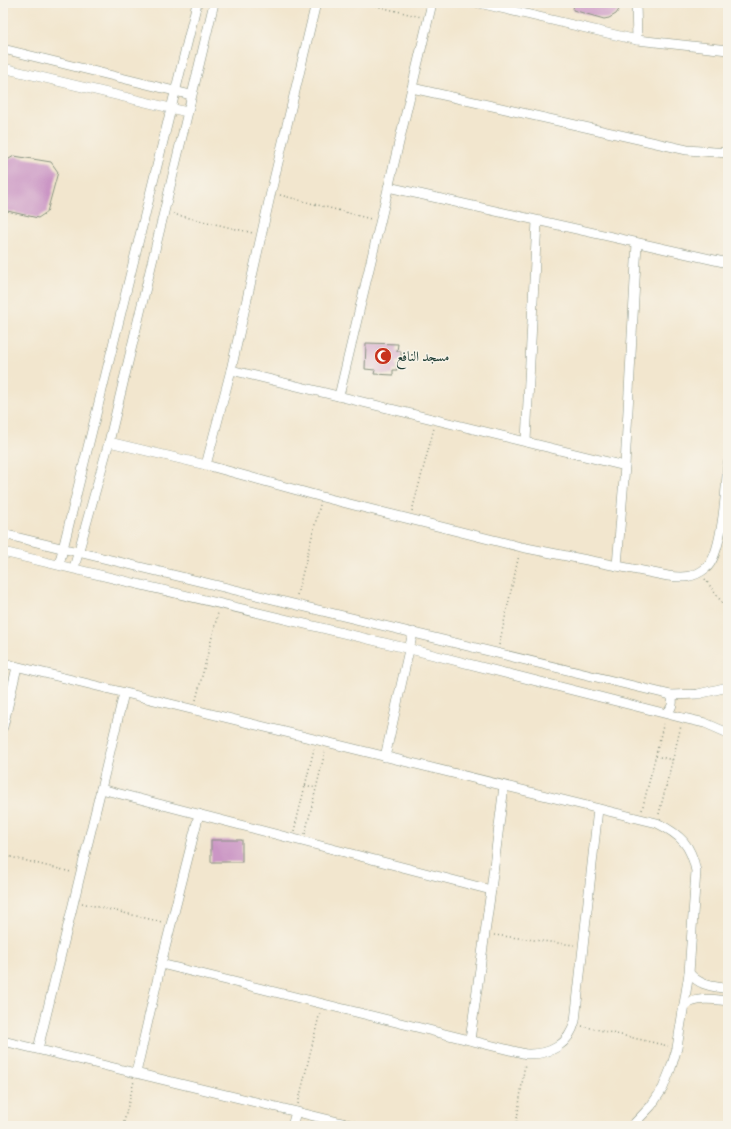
<svg xmlns="http://www.w3.org/2000/svg" width="731" height="1129" font-family="Alegreya,Amiri,serif">
  <style>
    .building { fill: #cb96c5 }
    .lines { fill: none; stroke-linecap: round; stroke-linejoin: round }
    .street-casing { stroke: #889281; stroke-width: 10 }
    .path { stroke: #889281; stroke-width: 1.5; stroke-dasharray: 1 3; stroke-linecap: butt }
    .street { stroke: #fff; stroke-width: 9 }
    .labels { text-anchor: middle; dominant-baseline: central; stroke-width: 3; stroke-linejoin: round; paint-order: stroke }
    .poi-label { font-size: 14px; fill: #1f3d34; stroke: #f7f3e8; text-anchor: start }
  </style>
  <rect width="100%" height="100%" fill="#f7f3e8"/>
  <filter id="ink" filterUnits="userSpaceOnUse"><feTurbulence type="fractalNoise" baseFrequency=".025" numOctaves="2"/><feDisplacementMap in="SourceGraphic" scale="8" xChannelSelector="R" yChannelSelector="G"/><feConvolveMatrix kernelMatrix="1 2 1 2 8 2 1 2 1" color-interpolation-filters="sRGB"/></filter>
  <filter id="wash" filterUnits="userSpaceOnUse"><feTurbulence type="fractalNoise" baseFrequency=".012" numOctaves="4" result="noise"/><feDisplacementMap in="SourceGraphic" scale="16" xChannelSelector="R" yChannelSelector="G"/><feGaussianBlur stdDeviation="0.9" result="paint"/><feColorMatrix in="noise" values="0 0 0 0 0 0 0 0 0 0 0 0 0 0 0 0 0 1.4 0 .05"/><feComposite in="paint" operator="in"/></filter>
  <g filter="url(#wash)">
    <rect width="100%" height="100%" fill="#f2e6ce"/>
    <g id="blocks">
      <g class="building">
        <polygon points="574,3 620,3 620,8 616,14 609,18 604,19 573,10"/>
        <polygon points="14,156 51,162 58,172 47,212 38,218 3,210 3,164 4,162"/>
        <polygon points="366,343 398,344 397,351 401,351 401,361 397,362 397,370 393,370 393,375 374,374 375,370 365,369"/>
        <rect x="211" y="840" width="31" height="22"/>
      </g>
    </g>
  </g>
  <g filter="url(#ink)">
    <use href="#blocks" fill-opacity="0" stroke="#889281" stroke-width="1"/>
    <g class="lines">
      <defs>
        <g id="street">
          <polyline points="479,3 637,40 728,50"/>
          <polyline points="636,3 637,40"/>
          <polyline points="3,49 191,95"/>
          <polyline points="3,68 187,112"/>
          <polyline points="412,88 687,150 728,153"/>
          <polyline points="388,187 728,263"/>
          <polyline points="231,370 625,466"/>
          <polyline points="339,396 432,3"/>
          <polyline points="526,441 537,221"/>
          <path d="M109 442 206 465 322 497 521 547 668 576C682 578 694 578 706 568 723 555 726 485 728 463"/>
          <polyline points="206,465 231,370 271,192 316,3"/>
          <polyline points="3,534 671,695 698,694 728,687"/>
          <polyline points="3,552 410,649 683,718 705,723 728,733"/>
          <polyline points="59,565 197,3"/>
          <polyline points="617,566 625,466 637,243"/>
          <polyline points="74,568 109,442 214,3"/>
          <path d="M3 663 657 823C681 835 691 845 696 871L689 973 677 1048 671 1068 663 1088 651 1106 632 1126"/>
          <path d="M667 713C672 708 674 703 671 695"/>
          <polyline points="3,727 17,667"/>
          <polyline points="385,757 413,632"/>
          <polyline points="101,789 491,890"/>
          <path d="M161 964 526 1054C550 1055 569 1045 575 1021L598 809"/>
          <path d="M689 973C700 986 712 986 728 989"/>
          <path d="M684 1005C700 997 711 999 728 1001"/>
          <polyline points="470,1040 491,890 504,786"/>
          <polyline points="3,1041 355,1126"/>
          <polyline points="38,1049 101,789 124,693"/>
          <polyline points="136,1073 161,964 199,814"/>
          <polyline points="292,1126 296,1112"/>
        </g>
      </defs>
      <use href="#street" class="street-casing"/>
      <g class="path">
        <polyline points="364,3 421,17"/>
        <polyline points="280,195 371,219"/>
        <polyline points="173,214 253,233"/>
        <polyline points="412,511 434,428"/>
        <polyline points="705,579 728,611"/>
        <polyline points="297,595 320,505"/>
        <polyline points="499,645 519,555"/>
        <polyline points="196,700 218,613"/>
        <polyline points="656,756 673,760"/>
        <polyline points="305,785 316,788"/>
        <polyline points="642,810 664,722"/>
        <polyline points="659,814 681,726"/>
        <polyline points="294,831 314,749"/>
        <polyline points="305,834 325,752"/>
        <polyline points="3,855 71,872"/>
        <polyline points="82,903 162,922"/>
        <polyline points="494,935 574,945"/>
        <polyline points="582,1026 668,1046"/>
        <polyline points="298,1104 320,1012"/>
        <polyline points="123,1126 134,1081"/>
        <polyline points="516,1126 525,1063"/>
      </g>
      <use href="#street" class="street"/>
    </g>
  </g>
  <defs>
    <symbol id="mosque-disc" viewBox="-11 -11 22 22"><circle r="9.5" fill="#c8321e" stroke="#f7f3e8"/><path d="M3.5-4.9A6 6 0 1 0 3.5 4.9A5 5 0 1 1 3.5-4.9Z" fill="#fff"/></symbol>
  </defs>
  <g fill-rule="evenodd">
    <use href="#mosque-disc" x="373" y="346" width="20" height="20"/>
  </g>
  <g class="labels">
    <g class="poi-label">
      <text x="396" y="356">مسجد النافع</text>
    </g>
  </g>
  <rect width="731" height="1129" fill="none" stroke="#f7f3e8" stroke-width="16"/>
</svg>
